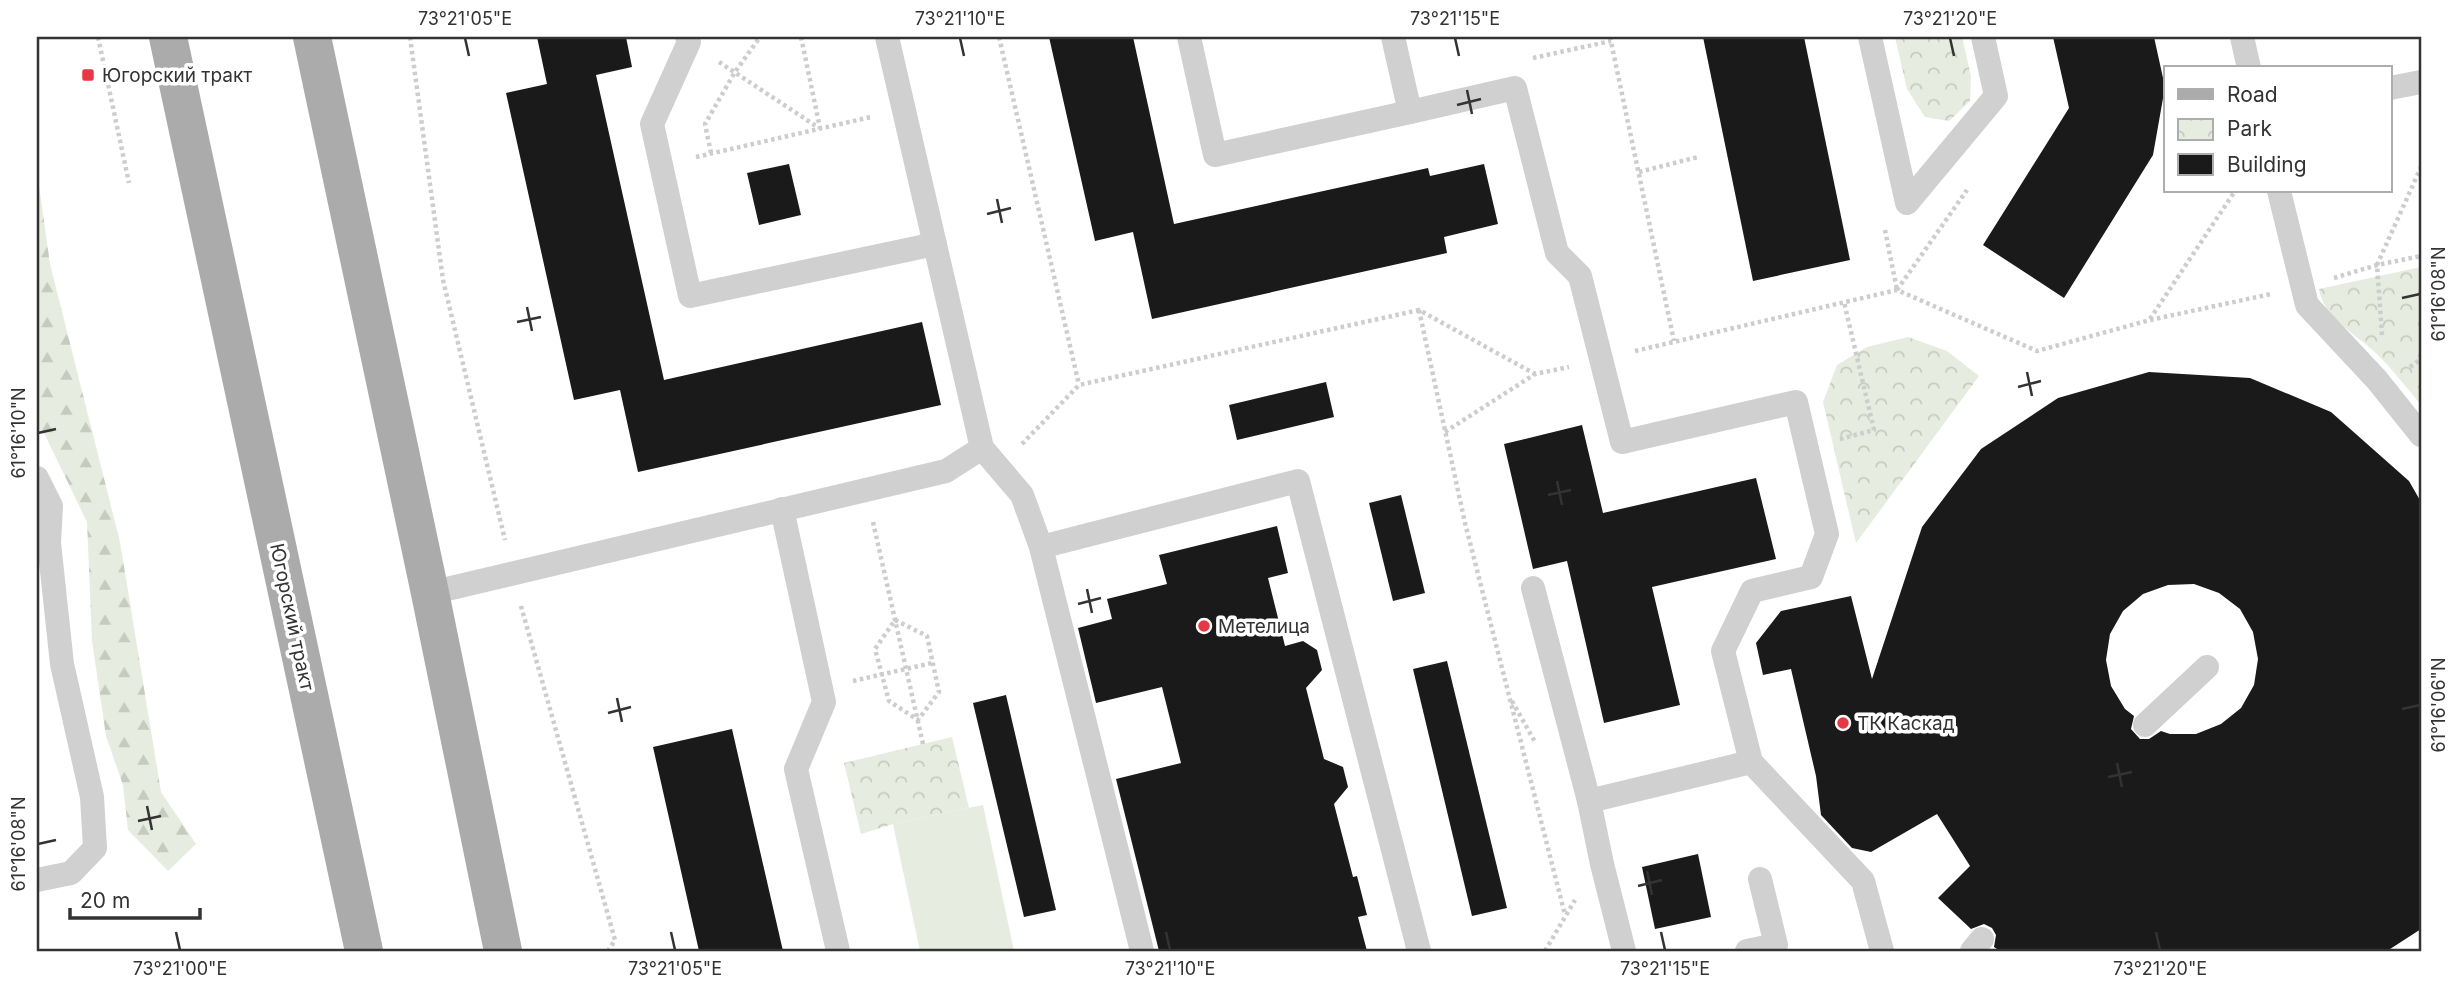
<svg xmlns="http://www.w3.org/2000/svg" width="2458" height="988" font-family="Inter,sans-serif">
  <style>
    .forest { fill: url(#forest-firs) }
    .park { fill: url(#park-crowns) }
    .pitch { fill: #e6ecdf }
    .building { fill: #1a1a1a; fill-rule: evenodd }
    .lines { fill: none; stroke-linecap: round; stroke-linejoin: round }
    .path { stroke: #cdcdcd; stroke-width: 4.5; stroke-dasharray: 3.5 3.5; stroke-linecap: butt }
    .service { stroke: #d0d0d0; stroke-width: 24 }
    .primary { stroke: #ababab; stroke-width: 38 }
    .ticks { fill: none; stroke: #333; stroke-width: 2.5 }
    .poi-dot { fill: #e63946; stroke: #fff; stroke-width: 2.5 }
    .labels { text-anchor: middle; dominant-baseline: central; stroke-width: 7; stroke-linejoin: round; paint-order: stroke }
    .poi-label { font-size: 19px; fill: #333; stroke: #fff; text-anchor: start }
    .street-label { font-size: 19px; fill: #333; stroke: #fff }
    .neatline { fill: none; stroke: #333; stroke-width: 2.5 }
    .ticks-label { font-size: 18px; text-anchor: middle; fill: #333 }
  </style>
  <defs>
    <pattern id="forest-firs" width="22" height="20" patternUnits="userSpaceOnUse" patternTransform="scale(1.75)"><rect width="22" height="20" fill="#e6ecdf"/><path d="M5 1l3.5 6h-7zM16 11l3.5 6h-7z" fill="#c6cbc0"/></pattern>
    <pattern id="park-crowns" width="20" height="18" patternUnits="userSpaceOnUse" patternTransform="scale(1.75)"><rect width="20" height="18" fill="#e6ecdf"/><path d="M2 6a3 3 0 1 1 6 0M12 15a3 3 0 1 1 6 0" fill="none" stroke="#c6cbc0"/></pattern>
  </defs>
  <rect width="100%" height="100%" fill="#fff"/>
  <polygon class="forest" points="37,171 50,264 120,542 161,792 196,844 168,871 128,830 123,785 106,736 92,641 87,522 45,435 37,430"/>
  <g class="park">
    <polygon points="1895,37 1962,37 1971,76 1970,101 1949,121 1925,117 1907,89"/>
    <path d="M2421 267V405C2407 388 2393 370 2377 354 2357 335 2323 317 2319 289Z"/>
    <polygon points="1908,337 1947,351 1979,376 1856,543 1823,402 1837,365 1867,347"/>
    <polygon points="952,737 969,808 893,824 861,834 844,763"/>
  </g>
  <polygon class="pitch" points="983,805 1014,951 920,951 893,824"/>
  <g class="building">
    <polygon points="537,37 626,37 632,67 596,75 664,380 922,322 941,405 638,472 620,390 574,400 506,93 547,84"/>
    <polygon points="1049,37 1133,37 1174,224 1428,168 1430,176 1484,164 1498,224 1444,237 1447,253 1152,319 1133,232 1095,241"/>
    <polygon points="1703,37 1804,37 1850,260 1753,281"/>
    <polygon points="2053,37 2154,37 2165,87 2153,155 2064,298 1983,245 2069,108"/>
    <polygon points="789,164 801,215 759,225 747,173"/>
    <path d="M2149 372 2250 378 2331 412 2409 481 2421 502V929L2387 951H2000L1994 947 1996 935 1992 928 1984 924 1971 929 1938 898 1970 866 1937 814 1871 852 1852 848 1821 815 1816 776 1791 669 1763 675 1756 643 1781 611 1851 596 1872 679 1922 527 1981 449 2058 398ZM2194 584 2219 593 2240 609 2253 632 2258 659 2254 685 2241 708 2221 724 2196 734H2170L2161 731 2149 739H2140L2131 729 2134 716 2125 709 2111 686 2106 660 2110 634 2123 611 2143 594 2168 585Z"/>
    <polygon points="1326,382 1334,417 1237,440 1229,405"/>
    <polygon points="1582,425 1603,513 1756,478 1776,559 1652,587 1680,705 1604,723 1567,561 1533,569 1504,444"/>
    <polygon points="1401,495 1425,593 1393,601 1369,503"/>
    <polygon points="1277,526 1288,573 1268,578 1285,646 1303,641 1317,650 1322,670 1306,688 1324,759 1343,767 1348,787 1334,804 1353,877 1357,876 1367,915 1358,917 1367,951 1159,951 1116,779 1181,763 1162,687 1096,703 1078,628 1112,619 1107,599 1167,584 1159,555"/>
    <polygon points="1447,661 1507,908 1472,916 1413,669"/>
    <polygon points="1006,695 1056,910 1024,917 973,703"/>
    <polygon points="732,729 754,825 783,951 699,951 653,747"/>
    <polygon points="1698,854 1711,917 1655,929 1642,867"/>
  </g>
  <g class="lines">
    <g class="path">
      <polyline points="98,37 129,183"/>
      <polyline points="410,37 443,280 505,540"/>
      <polyline points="801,37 820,128"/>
      <polyline points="999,37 1079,385"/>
      <polyline points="1610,37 1674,341"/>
      <polyline points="1533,58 1611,41"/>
      <polyline points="719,62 819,128"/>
      <polyline points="711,153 705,124 735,72 760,37"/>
      <polyline points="696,157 871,117"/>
      <polyline points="1639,172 1698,157"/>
      <polyline points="1885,230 1897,290"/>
      <polyline points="2334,278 2377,265 2421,256"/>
      <polyline points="1897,290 1967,190"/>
      <polyline points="1419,310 1465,523 1565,915"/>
      <polyline points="2150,319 2235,191"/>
      <polyline points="2382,335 2377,265 2421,167"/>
      <polyline points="1635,351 1897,290 2037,351 2150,320 2271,294"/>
      <polyline points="2410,367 2421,359"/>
      <polyline points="1445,432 1535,374 1569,367"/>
      <polyline points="1840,439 1874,430 1844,302"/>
      <polyline points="1022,444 1079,385 1419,310 1535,374"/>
      <polyline points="873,522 923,744"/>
      <polyline points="521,606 615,940 608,951"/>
      <polygon points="895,620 927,636 939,692 918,720 889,701 875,649"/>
      <polyline points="853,681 932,663"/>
      <polyline points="1512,701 1535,742"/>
      <polyline points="1545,951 1575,900"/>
    </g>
    <g class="service">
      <polyline points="687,37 689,42 652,124 690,296 935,244"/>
      <polyline points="887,37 982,448 1022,495 1041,547 1142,951"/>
      <polyline points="1189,37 1215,155 1410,112"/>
      <polyline points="1393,37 1410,112 1515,88 1557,253 1580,276 1622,442 1796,402 1827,534 1811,577 1752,591 1723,651 1751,762 1863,881 1882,951"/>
      <polyline points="1870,37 1907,203 1996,96 1983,37"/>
      <polyline points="2242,37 2249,68"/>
      <polyline points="2390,88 2421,82"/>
      <polyline points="2279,191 2307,305 2377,380 2421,435"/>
      <polyline points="37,478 51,506 49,543 62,664 92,797 95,848 71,873 37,880"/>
      <polyline points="782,509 824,702 796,769 838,951"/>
      <polyline points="1041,547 1298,481 1419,951"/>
      <polyline points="1533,588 1589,801 1602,864 1624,951"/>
      <polyline points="430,593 946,471 982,448"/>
      <polyline points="2145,725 2207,667"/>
      <polyline points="1589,801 1751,762"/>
      <polyline points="1747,951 1776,945 1760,879"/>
      <polyline points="1972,951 1982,939"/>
    </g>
    <g class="primary">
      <polyline points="168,37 364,951"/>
      <polyline points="312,37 430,593 503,951"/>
    </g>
  </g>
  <path class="ticks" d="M465 38 469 56M960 38 964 56M1455 38 1459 56M1950 38 1954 56M1467 90 1472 114M1457 105 1481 99M997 199 1002 223M987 214 1011 208M2402 298 2420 294M527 307 532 331M517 322 541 317M2027 372 2032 396M2018 387 2041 381M38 433 56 429M1557 481 1562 505M1548 495 1571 490M1087 589 1092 613M1078 604 1101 598M617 698 622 722M2402 709 2420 705M608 713 631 707M2117 763 2122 787M2108 777 2132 772M147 806 152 830M138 821 161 816M38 844 56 840M1647 871 1652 895M1638 886 1662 880M176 932 180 950M671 932 675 950M1166 932 1170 950M1661 932 1665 950M2156 932 2160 950"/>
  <g class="poi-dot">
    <rect x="81" y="68" width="14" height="14" rx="3.5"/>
    <circle cx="1204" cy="626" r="7"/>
    <circle cx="1843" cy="723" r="7"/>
  </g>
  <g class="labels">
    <g class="poi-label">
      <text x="102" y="75">Югорский тракт</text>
      <text x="1218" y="626">Метелица</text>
      <text x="1857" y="723">ТК Каскад</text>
    </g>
    <g class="street-label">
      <text transform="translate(292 617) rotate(78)">Югорский тракт</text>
    </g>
  </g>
  <rect width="2458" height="988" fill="none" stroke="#ffffff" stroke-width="77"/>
  <rect x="2164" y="66" width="228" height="126" fill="#ffffff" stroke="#adadad" stroke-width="2"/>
  <rect x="2178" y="89" width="35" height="10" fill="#ababab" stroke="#adadad" stroke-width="2"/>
  <text x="2227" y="102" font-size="21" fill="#333333">Road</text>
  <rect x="2178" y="119" width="35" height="21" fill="url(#park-crowns)" stroke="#adadad" stroke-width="2"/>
  <text x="2227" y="136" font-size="21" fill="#333333">Park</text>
  <rect x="2178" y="154" width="35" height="21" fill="#1a1a1a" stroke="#adadad" stroke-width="2"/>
  <text x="2227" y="172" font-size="21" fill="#333333">Building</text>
  <path d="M70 908v10h130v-10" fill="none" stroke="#333333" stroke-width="3.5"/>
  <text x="80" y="908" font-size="21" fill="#333333" stroke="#ffffff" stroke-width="5" paint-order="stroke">20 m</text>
  <rect x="38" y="38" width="2382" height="912" class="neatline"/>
  <g class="ticks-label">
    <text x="465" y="25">73°21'05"E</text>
    <text x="960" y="25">73°21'10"E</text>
    <text x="1455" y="25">73°21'15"E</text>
    <text x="1950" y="25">73°21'20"E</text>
    <text transform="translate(2439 294) rotate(-90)" y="6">61°16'08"N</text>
    <text transform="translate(19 433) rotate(-90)" y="6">61°16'10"N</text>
    <text transform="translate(2439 705) rotate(-90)" y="6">61°16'06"N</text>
    <text transform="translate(19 844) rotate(-90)" y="6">61°16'08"N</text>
    <text x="180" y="975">73°21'00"E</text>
    <text x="675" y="975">73°21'05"E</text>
    <text x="1170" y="975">73°21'10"E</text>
    <text x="1665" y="975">73°21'15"E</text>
    <text x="2160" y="975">73°21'20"E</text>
  </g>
</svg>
